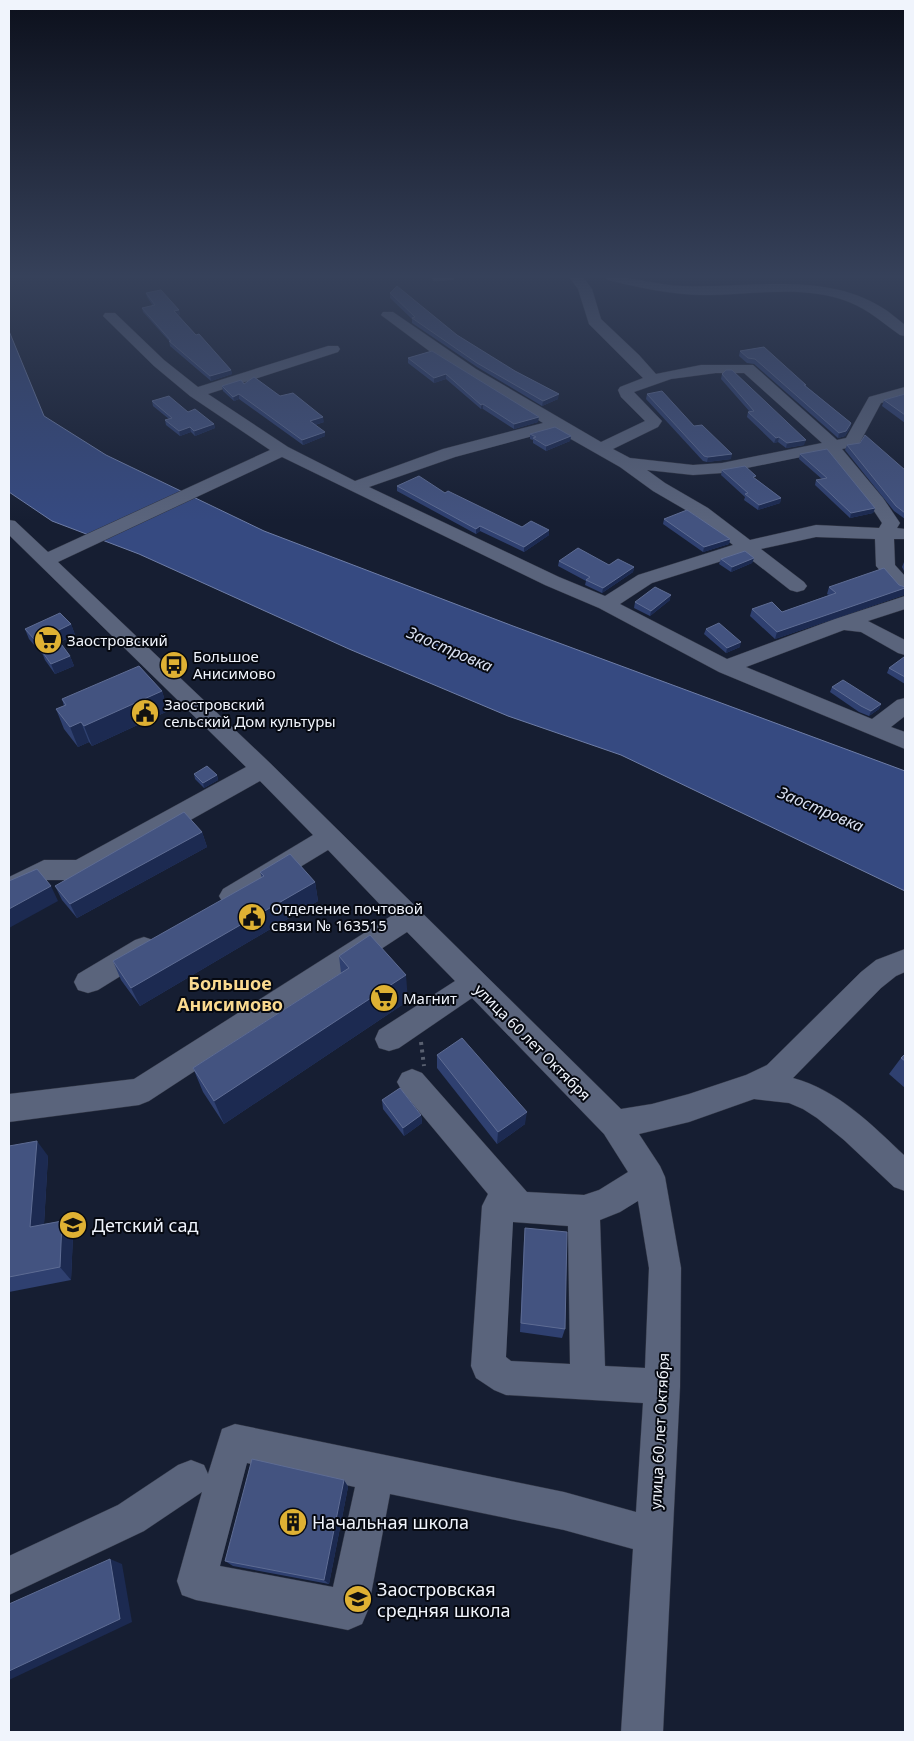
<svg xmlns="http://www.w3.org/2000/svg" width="914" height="1741" font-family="'Noto Sans',sans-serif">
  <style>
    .water { fill: #364a81; stroke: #6e7da6 }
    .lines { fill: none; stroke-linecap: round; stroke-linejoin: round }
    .minor-casing { stroke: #323746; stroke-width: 1 }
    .path { stroke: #596070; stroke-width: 4; stroke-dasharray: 3 4.5; stroke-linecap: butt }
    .minor { fill: #5a647c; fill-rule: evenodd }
    .wall { fill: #2f4070 }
    .shaded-wall { fill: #1c2a51 }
    .building { fill: #435380; stroke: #5e6c93 }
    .labels { text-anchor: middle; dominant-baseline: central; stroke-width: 4; stroke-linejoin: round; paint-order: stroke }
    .poi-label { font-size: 15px; fill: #f0f4fc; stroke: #060911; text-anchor: start }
    .street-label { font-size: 15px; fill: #f0f4fc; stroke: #060911 }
    .water-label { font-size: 16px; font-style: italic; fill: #d9e0f1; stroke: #060911 }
    .quarter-label { font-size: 18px; font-weight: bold; fill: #fada90; stroke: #060911 }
    .near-poi-label { font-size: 18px; fill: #f0f4fc; stroke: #060911; text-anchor: start }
  </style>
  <rect width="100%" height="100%" fill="#161e32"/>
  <polygon class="water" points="9,331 44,416 106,455 264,531 513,626 905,771 905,891 621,755 508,716 349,649 139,554 52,521 9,492"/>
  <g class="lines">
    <defs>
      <g id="minor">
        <polygon points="432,277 455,277 453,280 433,281"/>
        <path d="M569 277H583L592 289 601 319 639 355 656 374 701 365H753L837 440 846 438 869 397 905 387V397L881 403 858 446 842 449 883 498 900 523 897 528 905 529V539H894L895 565 905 576V593L898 591 876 566 875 539 816 537 761 549 804 582 807 586 804 590 797 592 790 590 744 554 652 583 620 604 727 659 835 619 905 596V609L868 621 905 640V655L898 653 861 632 844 630 746 667 872 719 897 700 905 698V716L891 727 905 732V749L719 672 599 608 545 585 282 457 58 562 270 763 621 1109 652 1104 689 1094 746 1075 767 1065 861 972 876 960 905 949V972L896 976 881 988 793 1078C838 1090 872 1125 905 1156V1191L894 1187 844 1140 817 1118 803 1109 789 1103 754 1099 689 1122 639 1134 660 1166 665 1177 681 1268 680 1387 663 1732H621L633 1549 564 1530 390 1494 368 1610 362 1624 348 1630 196 1600 182 1595 177 1581 202 1492 144 1531 9 1595V1556L118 1505 178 1465 191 1460 204 1465 208 1474 222 1429 235 1424 564 1492 636 1512 643 1403 506 1395 494 1390 476 1378 471 1366 482 1206 488 1194 402 1091 397 1082 402 1073 412 1069 422 1073 527 1192 584 1195 599 1190 628 1172 604 1134 472 998 399 1048 389 1051 379 1048 375 1039 379 1030 455 981 407 932 149 1101 139 1105 9 1122V1094L134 1079 391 916 328 850 241 903 232 906 223 903 219 896 223 889 313 835 260 781 89 877 80 880H47L9 898V877L44 860H76L246 767 9 535V520L15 521 48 552 270 450 190 396 154 366 103 316 105 313H115L164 360 198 387 328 346H338L340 349 338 352 208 394 288 447 355 481 443 449 543 423 444 362 381 315 383 312H393L476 369 601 442 645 421 621 397 618 390 620 387 643 378 589 324 578 289ZM716 373H744L822 443 722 463 693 465 630 458 613 449 658 427 662 421 634 392 671 379ZM555 430 620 467 653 491 696 516 733 545 638 575 605 596 559 577 369 487 455 457ZM826 452 870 505 882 523 879 528 816 525 750 540 708 508 665 483 647 470 693 475 722 473ZM638 1201 649 1268 645 1368 605 1366 600 1220 620 1212ZM513 1222 568 1226 570 1364 511 1361 506 1357ZM247 1463 355 1487 333 1587 220 1566Z"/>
        <path d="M606 277C632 276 656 285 682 286 747 289 822 271 881 307 890 312 897 319 905 325V336L900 335C883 323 869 310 849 302 805 284 752 295 706 295 672 295 641 288 608 280Z"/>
        <polygon points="144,937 153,940 157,948 153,956 98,990 88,993 78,990 74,982 78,974 135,940"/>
      </g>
    </defs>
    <use href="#minor" class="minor-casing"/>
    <polyline class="path" points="421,1042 424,1066"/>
    <use href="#minor" class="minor"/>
  </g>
  <g class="wall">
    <polygon points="146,293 179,310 180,315 178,315 196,335 231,370 232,374 211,381 170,346 169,341 143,312 142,308 153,306 147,297"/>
    <polygon points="390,293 457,335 558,399 542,406 477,367 412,323 412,319 390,298"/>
    <polygon points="432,351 538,422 514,429 483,409 481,409 446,379 434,383 408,363 408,358"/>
    <polygon points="740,351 806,385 806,386 851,423 850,428 845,436 838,438 754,364 747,363 739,356"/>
    <polygon points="722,374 804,445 786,448 778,442 774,443 747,417 748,412 750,412 721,379"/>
    <polygon points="244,384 280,396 324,422 315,425 325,436 303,445 239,399 234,401 223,391 222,386"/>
    <polygon points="647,394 694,426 731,459 707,462 703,461 646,399"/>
    <polygon points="905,394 905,423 882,406 884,400"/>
    <polygon points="152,401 188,412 214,424 215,428 195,436 191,432 180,436 166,425 165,420 169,419 153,406"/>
    <polygon points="530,434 571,436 570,441 546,451 533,443 533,440 530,439"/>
    <polygon points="847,445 905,470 905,519 894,511 845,450"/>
    <polygon points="800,454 875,508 873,513 850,518 815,485 816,480 822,479 799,459"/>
    <polygon points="722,470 756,479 781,498 780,503 758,510 744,500 745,497 721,475"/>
    <polygon points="397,486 445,493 522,527 549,530 549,535 524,552 480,531 476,534 397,491"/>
    <polygon points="664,519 730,539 729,544 703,552 663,524"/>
    <polygon points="754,558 752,563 731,572 719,564 721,559"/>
    <polygon points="559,561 634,567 633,572 602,593 585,585 586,581 558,566"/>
    <polygon points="905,561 905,573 902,567 904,562"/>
    <polygon points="899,585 905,587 905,590 904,595 775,639 750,616 752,609 782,612 829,595 827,594 829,587"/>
    <polygon points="670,600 650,616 634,608 635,602"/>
    <polygon points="71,624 75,635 60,642 70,656 74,666 55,674 45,660 43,655 29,639 25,629"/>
    <polygon points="706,629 740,647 726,653 704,634"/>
    <polygon points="905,658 905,684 887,673 889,668"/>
    <polygon points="832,687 881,704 879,709 869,716 859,712 830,692"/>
    <polygon points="162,691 168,711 92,746 89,742 78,747 64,729 56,709 64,706 62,699"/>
    <polygon points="194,774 217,775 218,780 204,788 195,779"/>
    <polygon points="202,832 207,847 77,918 62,900 55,886"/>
    <polygon points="260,872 315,882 318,901 140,1006 121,980 113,961 262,878"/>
    <polygon points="339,956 408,1001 224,1124 203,1092 193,1068 341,973"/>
    <polygon points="905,1054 905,1088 889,1074 901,1058"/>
    <polygon points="437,1055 525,1124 497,1144 437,1068"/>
    <polygon points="382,1100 421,1115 422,1123 404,1136 383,1109"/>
    <polygon points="9,1146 48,1156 44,1224 62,1221 73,1235 71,1280 9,1292"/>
    <polygon points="525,1228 565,1329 562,1338 520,1332 524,1239"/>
    <polygon points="344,1480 348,1487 329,1584 233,1566 225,1561"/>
  </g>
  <g class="shaded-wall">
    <polygon points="179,310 180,315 175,316 174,311"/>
    <polygon points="231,370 232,374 211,381 210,376"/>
    <polygon points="446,374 446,379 434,383 434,378"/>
    <polygon points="239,394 239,399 234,401 233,397"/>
    <polygon points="559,394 558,399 542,406 543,401"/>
    <polygon points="483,404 483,409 481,409 481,405"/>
    <polygon points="323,417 324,422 311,426 310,421"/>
    <polygon points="539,417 538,422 514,429 514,424"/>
    <polygon points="851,423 850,428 845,436 838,438 839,433"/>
    <polygon points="214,424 215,428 195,436 194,431"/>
    <polygon points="190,427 191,432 180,436 179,431"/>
    <polygon points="325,432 325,436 303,445 302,440"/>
    <polygon points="571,436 570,441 546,451 546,446"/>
    <polygon points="779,437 778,442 774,443 776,438"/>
    <polygon points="806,440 804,445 786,448 787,443"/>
    <polygon points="732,454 731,459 707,462 708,457"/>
    <polygon points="781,498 780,503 758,510 759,505"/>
    <polygon points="875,508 873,513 850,518 851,513"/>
    <polygon points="480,526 480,531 476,534 476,529"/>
    <polygon points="549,530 549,535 524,552 524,547"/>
    <polygon points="730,539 729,544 703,552 704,547"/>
    <polygon points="754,558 752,563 731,572 732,567"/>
    <polygon points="634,567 633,572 602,593 603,588"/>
    <polygon points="905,588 904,595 775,639 777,632"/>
    <polygon points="671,595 670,600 650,616 651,611"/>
    <polygon points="71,624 75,635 57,643 53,633"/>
    <polygon points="741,642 740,647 726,653 727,648"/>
    <polygon points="70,656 74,666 55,674 51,664"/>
    <polygon points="162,691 168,711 92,746 84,726"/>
    <polygon points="881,704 879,709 869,716 871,711"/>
    <polygon points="81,722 89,742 78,747 70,727"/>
    <polygon points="217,775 218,780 204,788 203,783"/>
    <polygon points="202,832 207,847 77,918 70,904"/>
    <polygon points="315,882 318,901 140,1006 131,988"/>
    <polygon points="51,886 58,901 9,928 9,909"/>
    <polygon points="406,975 408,1001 224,1124 214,1101"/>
    <polygon points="527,1112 525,1124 497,1144 498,1132"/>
    <polygon points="421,1115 422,1123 404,1136 403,1128"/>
    <polygon points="37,1141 48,1156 43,1241 30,1227"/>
    <polygon points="62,1221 73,1235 71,1280 60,1267"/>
    <polygon points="344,1480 348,1487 329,1584 324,1580"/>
    <polygon points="110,1559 122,1564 132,1622 9,1680 9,1671"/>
  </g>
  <g class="building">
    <polygon points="397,286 457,335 515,371 559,394 543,401 477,363 412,318 415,317 390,293"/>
    <polygon points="161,290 179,310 174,311 196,335 199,334 231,370 210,376 169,341 171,341 142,308 155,305 146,293"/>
    <polygon points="764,347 806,385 804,385 851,423 846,431 839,433 755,359 748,358 740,351"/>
    <polygon points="432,351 539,417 514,424 483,404 481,405 446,374 434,378 408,358"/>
    <polygon points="726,370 732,370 806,440 787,443 779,437 776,438 748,412 754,411 722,374"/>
    <polygon points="254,377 280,396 293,393 323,417 310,421 325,432 302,440 239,394 233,397 222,386 241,380 244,384"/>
    <polygon points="662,391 694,426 702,425 732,454 708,457 704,456 647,394"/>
    <polygon points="905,394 905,415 884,400"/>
    <polygon points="169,396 188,412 195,409 214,424 194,431 190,427 179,431 165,420 172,418 152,401"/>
    <polygon points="555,427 571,436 546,446 533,438 536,437 530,434"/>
    <polygon points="865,435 905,470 905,513 896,506 847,445 860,443"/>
    <polygon points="827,449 875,508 851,513 816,480 827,478 800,454"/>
    <polygon points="745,466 756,476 753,477 781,498 759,505 745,494 748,493 722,470"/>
    <polygon points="419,476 445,493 448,491 522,527 531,521 549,530 524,547 480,526 476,529 397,486"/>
    <polygon points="687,510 730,539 704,547 664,519"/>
    <polygon points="578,548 609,565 618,559 634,567 603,588 586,580 590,577 559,561"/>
    <polygon points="745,551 754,558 732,567 721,559"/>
    <polygon points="884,568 899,585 905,587 905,588 777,632 752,609 772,602 782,612 836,593 829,587"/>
    <polygon points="655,587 671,595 651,611 635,602"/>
    <polygon points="60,613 71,624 53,633 70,656 51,664 41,650 43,649 25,629"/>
    <polygon points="719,623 741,642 727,648 706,629"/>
    <polygon points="904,657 905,658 905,677 889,668"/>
    <polygon points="139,666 162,691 84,726 81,722 70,727 56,709 66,705 62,699"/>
    <polygon points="843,680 881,704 871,711 861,706 832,687"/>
    <polygon points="207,766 217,775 203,783 194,774"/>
    <polygon points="184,812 202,832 70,904 55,886"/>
    <polygon points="290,854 315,882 131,988 113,961 264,876 260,872"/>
    <polygon points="37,869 51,886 9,909 9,881"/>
    <polygon points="370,935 406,975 214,1101 193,1068 349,968 339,956"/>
    <polygon points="462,1038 527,1112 498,1132 437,1055"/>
    <polygon points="905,1054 905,1061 901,1058"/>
    <polygon points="400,1088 421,1115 403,1128 382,1100"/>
    <polygon points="37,1141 30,1227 62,1221 60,1267 9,1277 9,1146"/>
    <polygon points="525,1228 567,1232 565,1329 521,1323"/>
    <polygon points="252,1459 344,1480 324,1580 225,1561"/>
    <polygon points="110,1559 120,1619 9,1671 9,1604"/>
  </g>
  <linearGradient id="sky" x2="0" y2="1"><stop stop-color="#0c101c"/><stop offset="0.53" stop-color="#36415a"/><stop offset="1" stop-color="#36415a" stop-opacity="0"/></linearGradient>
  <rect width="914" height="521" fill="url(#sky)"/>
  <defs>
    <symbol id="supermarket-disc" viewBox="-11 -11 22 22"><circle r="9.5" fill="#dfb133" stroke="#060911"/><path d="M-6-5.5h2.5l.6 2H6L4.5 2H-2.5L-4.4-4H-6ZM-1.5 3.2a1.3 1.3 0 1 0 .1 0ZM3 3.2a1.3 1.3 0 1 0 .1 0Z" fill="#111"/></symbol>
    <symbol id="bus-disc" viewBox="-11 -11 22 22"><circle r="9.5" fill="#dfb133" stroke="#060911"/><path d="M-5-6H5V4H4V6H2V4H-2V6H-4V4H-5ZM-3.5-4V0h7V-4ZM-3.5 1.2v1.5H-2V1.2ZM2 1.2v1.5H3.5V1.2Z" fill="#111"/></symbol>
    <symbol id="civic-disc" viewBox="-11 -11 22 22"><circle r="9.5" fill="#dfb133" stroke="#060911"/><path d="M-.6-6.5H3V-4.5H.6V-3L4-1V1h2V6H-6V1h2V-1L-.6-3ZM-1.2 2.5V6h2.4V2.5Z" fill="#111"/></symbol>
    <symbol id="school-disc" viewBox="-11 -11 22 22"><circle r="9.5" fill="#dfb133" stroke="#060911"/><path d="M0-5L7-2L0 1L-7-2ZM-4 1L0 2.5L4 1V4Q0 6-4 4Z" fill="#111"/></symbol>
    <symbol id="building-disc" viewBox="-11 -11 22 22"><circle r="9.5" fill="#dfb133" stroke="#060911"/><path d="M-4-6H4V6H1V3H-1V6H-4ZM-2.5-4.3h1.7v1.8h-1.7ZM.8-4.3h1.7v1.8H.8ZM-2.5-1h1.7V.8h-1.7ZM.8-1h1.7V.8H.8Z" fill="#111"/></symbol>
  </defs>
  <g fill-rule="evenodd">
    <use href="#supermarket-disc" x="32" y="624" width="32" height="32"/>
    <use href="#bus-disc" x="158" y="649" width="32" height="32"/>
    <use href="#civic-disc" x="129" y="697" width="32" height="32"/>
    <use href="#civic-disc" x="236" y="901" width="32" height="32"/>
    <use href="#supermarket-disc" x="368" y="982" width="32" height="32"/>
    <use href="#school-disc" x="57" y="1209" width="32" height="32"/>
    <use href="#building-disc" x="277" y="1506" width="32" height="32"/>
    <use href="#school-disc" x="342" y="1583" width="32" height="32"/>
  </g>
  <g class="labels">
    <g class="poi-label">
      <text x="67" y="640">Заостровский</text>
      <text x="193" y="656">Большое<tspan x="193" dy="17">Анисимово</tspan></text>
      <text x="164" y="704">Заостровский<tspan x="164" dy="17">сельский Дом культуры</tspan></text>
      <text x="271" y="908">Отделение почтовой<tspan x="271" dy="17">связи № 163515</tspan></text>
      <text x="403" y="998">Магнит</text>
    </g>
    <g class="street-label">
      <text transform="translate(533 1042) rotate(45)">улица 60 лет Октября</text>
      <text transform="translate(659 1431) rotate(-87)">улица 60 лет Октября</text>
    </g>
    <g class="water-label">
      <text transform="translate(450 649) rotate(23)">Заостровка</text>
      <text transform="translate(821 809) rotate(23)">Заостровка</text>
    </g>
    <g class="quarter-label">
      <text x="230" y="983">Большое<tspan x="230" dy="21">Анисимово</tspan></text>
    </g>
    <g class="near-poi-label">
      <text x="92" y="1225">Детский сад</text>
      <text x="312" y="1522">Начальная школа</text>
      <text x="377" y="1589">Заостровская<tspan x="377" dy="21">средняя школа</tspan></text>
    </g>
  </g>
  <rect width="914" height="1741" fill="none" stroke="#f0f4fc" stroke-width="20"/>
</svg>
